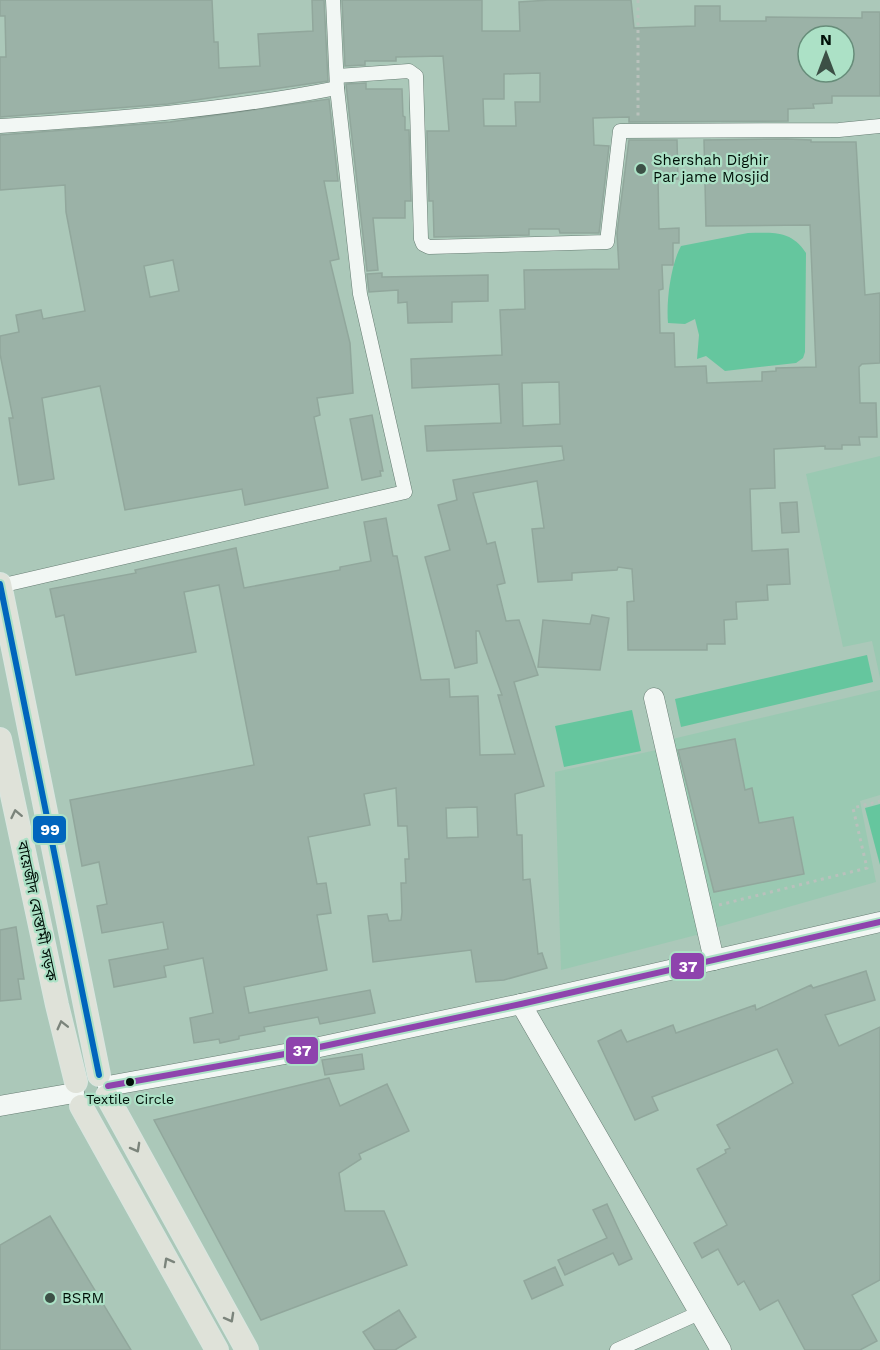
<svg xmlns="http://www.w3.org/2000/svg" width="880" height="1350" font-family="'Work Sans','Noto Sans Bengali',sans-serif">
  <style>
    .built { fill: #9ac9b2 }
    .water { fill: #65c69e }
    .building { fill: #9bb2a7; stroke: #91a79c; stroke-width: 1.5; fill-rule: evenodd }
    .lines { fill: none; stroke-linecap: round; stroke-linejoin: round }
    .street-casing { stroke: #677d73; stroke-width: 15 }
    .secondary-casing { stroke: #677d73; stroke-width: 21 }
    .primary-casing { stroke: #d9e6e0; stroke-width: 24 }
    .path { stroke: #b9c1bc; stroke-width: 3; stroke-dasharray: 3 4.5; stroke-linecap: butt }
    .street { stroke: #f2f7f4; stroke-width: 14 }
    .secondary { stroke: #f2f7f4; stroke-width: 20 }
    .primary { stroke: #dfe2d9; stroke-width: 22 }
    .bus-1-casing { stroke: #ace1c6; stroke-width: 10 }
    .bus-2-casing { stroke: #ace1c6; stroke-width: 10 }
    .bus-1 { stroke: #0065bd; stroke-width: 6 }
    .bus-2 { stroke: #8e44ad; stroke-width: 6 }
    .oneway { stroke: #7b847b }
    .poi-dot { fill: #3c5046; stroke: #ace1c6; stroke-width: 2 }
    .bus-dot { fill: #001008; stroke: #ace1c6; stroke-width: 2 }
    .labels { text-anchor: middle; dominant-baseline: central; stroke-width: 4.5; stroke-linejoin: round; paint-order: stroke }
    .bus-label { font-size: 14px; fill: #001008; stroke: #ace1c6 }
    .poi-label { font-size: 15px; fill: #001008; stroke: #ace1c6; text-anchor: start }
    .street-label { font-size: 15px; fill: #001008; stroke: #ace1c6 }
    .line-badge { stroke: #ace1c6; stroke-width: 2 }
    .badge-label { font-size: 16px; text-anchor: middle; font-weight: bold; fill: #fff }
  </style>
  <rect width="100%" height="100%" fill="#abc8b9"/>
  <g class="built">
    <polygon points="880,456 880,678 872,641 843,647 806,474"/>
    <polygon points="880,690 880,795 860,801 876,882 711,929 668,740"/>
    <polygon points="661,749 704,933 561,970 555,772"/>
  </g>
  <g class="water">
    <path d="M748 233C773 233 791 230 806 253L805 352 803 358 796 363 725 371 706 356 697 359 699 335 695 319 685 324 668 323C666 301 671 264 681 246Z"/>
    <polygon points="867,655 873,682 681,727 675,699"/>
    <polygon points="632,710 641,751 564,767 555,726"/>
    <polygon points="880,804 880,865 865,808"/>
  </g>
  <g class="building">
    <polygon points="0,0 212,0 214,42 218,42 219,68 260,66 258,34 313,31 312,0 324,0 328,81 168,104 0,117 0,57 6,57 5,16 0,16"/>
    <path d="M342 0H482V31H520L519 2 549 0H631L634 28 695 26V6H720V21H766V17L862 18V12H880V96H832V103L813 104 814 108 788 109V121L629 122V117L593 118 594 145 609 146 599 233H560L559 229H529V235L434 237 433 201H429L427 131H449L443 56 396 57V61H365V65L345 66ZM808 36H844V72H808ZM540 73V102H515L516 126H484L483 99H504V74Z"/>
    <polygon points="366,83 366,89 402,89 403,116 405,117 405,130 409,130 411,201 405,201 405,218 373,218 378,270 367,271 346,84"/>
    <path d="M329 99 338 181H324L339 259 330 261 350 343 353 393 317 398 320 415 314 417 328 488 245 505 242 489 125 510 100 386 42 398 54 479 19 485 9 418H13L0 354V336L19 332 16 315 41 310 43 319 85 311 66 212 65 185 0 190V135L170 122ZM173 260 179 291 150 297 144 266Z"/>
    <path d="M787 139 811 140V142H856L865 295 880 293V363L862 364 859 367 860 403H876L877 437H859L860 445H842V449H825V446L774 449 775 488 750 489 752 551 788 549 790 584 767 585 768 600 736 602 737 619 724 620 725 644H707V650H628L627 602 634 601 632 569 618 567 617 570 572 573V580L538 582 532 529 544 528 537 481 473 493 487 544 495 542 505 583 497 585 506 621 519 620 538 675 514 682 544 786 515 794 517 835H522L523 880 530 879 538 954 542 953 547 968 504 980 476 982 471 950 373 962 368 916 387 914 389 921 401 920 402 912 401 883H406L405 859H409L407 826H398L396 788 364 794 370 825 308 837 317 884 326 883 331 913 317 915 327 970 244 987 249 1013 370 990 375 1013 320 1024 318 1017 264 1027 265 1031 239 1036V1039L220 1043 219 1039 194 1043 190 1018 213 1013 203 958 164 966 166 977 114 987 109 960 168 949 163 922 102 933 97 906 107 904 99 862 82 866 70 800 254 765 219 585 184 592 196 652 76 675 64 615 56 617 50 589 136 573 135 570 236 548 244 588 340 570V567L371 561 364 522 386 518 393 556H397L421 680 449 679 450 697 478 696 480 755 515 754 498 695H502L479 631H476L477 663 455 668 425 557 450 550 438 505 457 500 453 480 564 460 562 446 427 451 425 426 501 423 499 384 412 388 411 359 502 355 500 310 525 309 524 270 619 269 617 233 629 140H677L678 179H658L659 229 679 228V243H673V265H662L663 289 659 290 660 333H674L675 367 706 366 707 383 762 381V372L776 371V368L816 367 810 225 706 226 704 140ZM559 382 560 424 523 426 522 383ZM477 807 478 837 447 838 446 808Z"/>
    <polygon points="382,273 382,277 488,275 488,301 452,302 452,322 408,323 407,302 398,303 398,290 369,292 367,274"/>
    <polygon points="372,415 383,471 380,471 381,476 362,480 350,419"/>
    <polygon points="797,502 799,532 782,533 780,503"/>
    <polygon points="592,615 609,618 600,670 538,667 543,620 590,624"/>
    <polygon points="735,739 745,790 752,788 759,823 793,817 804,874 714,892 678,750"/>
    <polygon points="16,927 24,979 18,979 21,999 0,1001 0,930"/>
    <polygon points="866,971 875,1000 825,1015 839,1046 880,1027 880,1280 852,1295 877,1341 860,1350 805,1350 778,1300 760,1310 744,1281 738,1285 718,1249 702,1258 694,1243 727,1225 697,1169 726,1153 725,1150 730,1148 717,1125 793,1083 777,1049 652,1097 658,1110 635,1120 598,1041 621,1030 627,1042 673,1025 676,1033 755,1005 756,1010 811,985 813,988"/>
    <polygon points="362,1054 364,1069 325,1075 322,1060"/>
    <polygon points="329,1078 340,1106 387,1084 409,1131 359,1154 361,1159 339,1173 345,1211 384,1211 407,1265 261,1320 154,1120"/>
    <polygon points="607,1204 632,1259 619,1265 613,1253 565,1275 558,1260 607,1238 593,1210"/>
    <polygon points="50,1216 131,1350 0,1350 0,1245"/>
    <polygon points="555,1267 563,1285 532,1299 524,1281"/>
    <polygon points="399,1310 416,1337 395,1350 375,1350 363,1332"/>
  </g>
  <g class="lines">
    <defs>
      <g id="street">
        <polyline points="337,76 409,71 416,76 421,239 423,244 429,247 607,242 620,131 839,130 880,126"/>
        <path d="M0 126C114 119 225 110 337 88"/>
        <polyline points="0,586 405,492 360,294 337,88 333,0"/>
        <polyline points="617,1350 699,1313"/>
      </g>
      <g id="secondary">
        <polyline points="654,698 714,960"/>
        <polyline points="521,1004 721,1350"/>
        <polyline points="108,1086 296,1052 521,1004 880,922"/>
        <polyline points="0,1106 74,1093"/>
      </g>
      <g id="primary">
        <polyline points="0,584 99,1075"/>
        <polyline points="0,739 57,1005 76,1082"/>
        <polyline points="107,1096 247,1350"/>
        <polyline points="81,1106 217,1350"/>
      </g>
    </defs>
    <use href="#street" class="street-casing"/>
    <use href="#secondary" class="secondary-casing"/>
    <use href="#primary" class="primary-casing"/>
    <g class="path">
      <polyline points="638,0 638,117"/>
      <polyline points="719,905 867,868 853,808 880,801"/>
    </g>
    <use href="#street" class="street"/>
    <use href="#secondary" class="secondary"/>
    <use href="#primary" class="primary"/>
    <defs>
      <polyline id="bus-1" points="0,584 99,1075"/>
      <polyline id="bus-2" points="108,1086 296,1052 521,1004 880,922"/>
    </defs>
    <use href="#bus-1" class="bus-1-casing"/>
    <use href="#bus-2" class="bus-2-casing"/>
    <use href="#bus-1" class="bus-1"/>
    <use href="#bus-2" class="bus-2"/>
  </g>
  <defs><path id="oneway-chevron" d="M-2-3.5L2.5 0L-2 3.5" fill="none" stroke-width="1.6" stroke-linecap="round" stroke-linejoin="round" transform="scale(1.5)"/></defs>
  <g class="oneway">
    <use href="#oneway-chevron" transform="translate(16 814) rotate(-102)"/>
    <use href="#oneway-chevron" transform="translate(62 1025) rotate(-104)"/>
    <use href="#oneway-chevron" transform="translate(136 1148) rotate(61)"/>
    <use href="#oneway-chevron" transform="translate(168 1262) rotate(-119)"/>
    <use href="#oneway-chevron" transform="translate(230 1318) rotate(61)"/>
  </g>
  <g class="poi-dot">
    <circle cx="641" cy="169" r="6"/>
    <circle cx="50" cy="1298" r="6"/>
  </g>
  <circle class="bus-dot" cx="130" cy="1082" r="5"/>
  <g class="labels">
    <g class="bus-label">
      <text x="130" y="1099">Textile Circle</text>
    </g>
    <g class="poi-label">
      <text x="653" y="160">Shershah Dighir<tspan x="653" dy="17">Par jame Mosjid</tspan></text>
      <text x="62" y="1298">BSRM</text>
    </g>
    <g class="street-label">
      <text transform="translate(37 911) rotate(78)">বায়েজীদ বোস্তামী সড়ক</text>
    </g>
  </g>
  <g class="line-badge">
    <rect x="32" y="815" width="35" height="29" rx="6" fill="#0065bd"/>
    <rect x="670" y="952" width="35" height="28" rx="6" fill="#8e44ad"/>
    <rect x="285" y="1036" width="34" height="29" rx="6" fill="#8e44ad"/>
  </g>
  <g class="badge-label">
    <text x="50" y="835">99</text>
    <text x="688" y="972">37</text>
    <text x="302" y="1056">37</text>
  </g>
  <g transform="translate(826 54)"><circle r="28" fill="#ace1c6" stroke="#678d7a" stroke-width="1.5"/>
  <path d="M0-4.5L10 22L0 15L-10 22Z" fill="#3c5046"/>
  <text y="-9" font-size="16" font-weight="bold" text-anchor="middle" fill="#001008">N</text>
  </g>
</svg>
